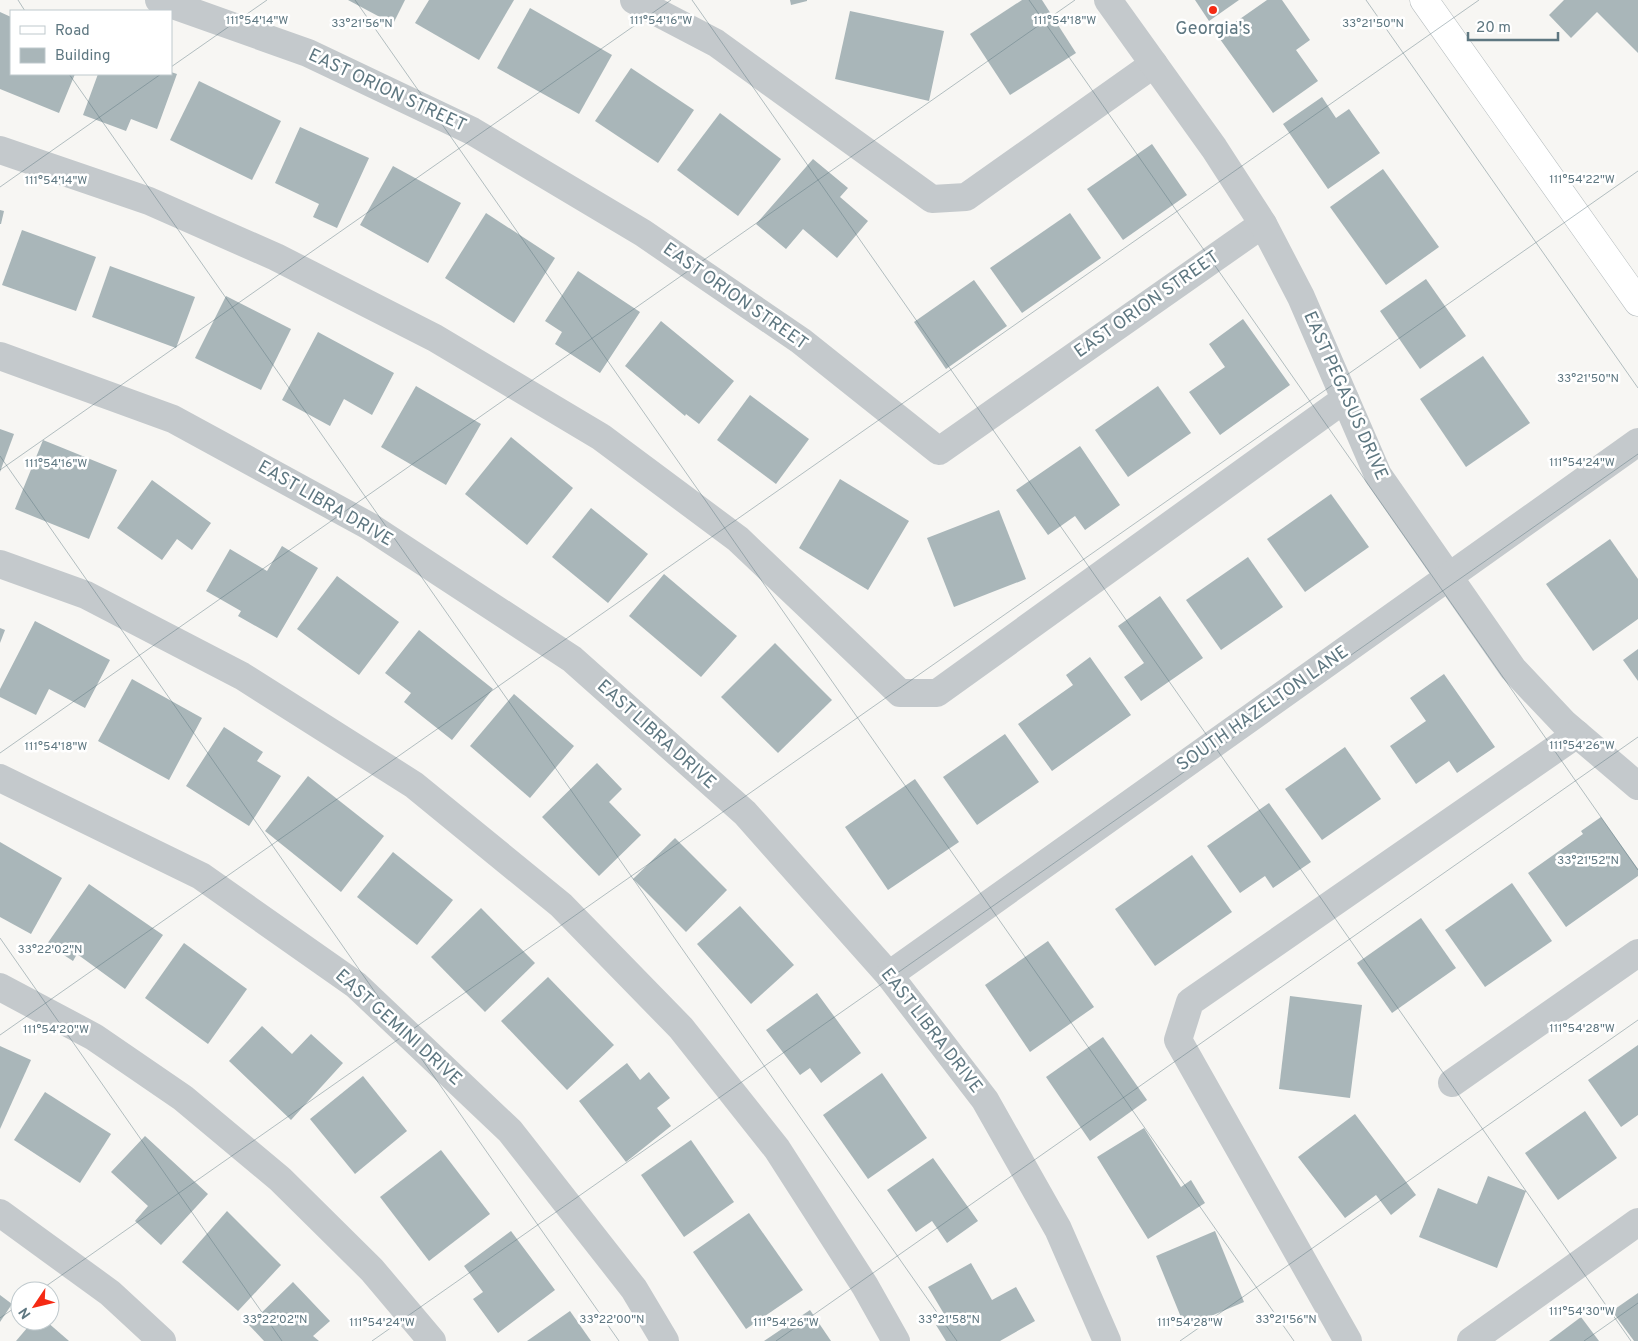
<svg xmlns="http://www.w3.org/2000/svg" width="1638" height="1341" font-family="Overpass,sans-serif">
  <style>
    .building { fill: #a9b6b9 }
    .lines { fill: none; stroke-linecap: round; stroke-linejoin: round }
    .major-casing { stroke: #b6bdbf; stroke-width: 29 }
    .minor { stroke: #c4c9cc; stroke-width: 28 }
    .major { stroke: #fff; stroke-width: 28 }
    .ticks { fill: none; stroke: #5e7781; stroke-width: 1; stroke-opacity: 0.45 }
    .poi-dot { fill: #f52a14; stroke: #fff; stroke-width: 2 }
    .labels { text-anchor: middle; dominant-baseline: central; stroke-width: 5; stroke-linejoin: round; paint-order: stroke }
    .poi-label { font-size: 18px; fill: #5e7781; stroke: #fff }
    .street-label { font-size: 18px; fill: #5e7781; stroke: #fff }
    .ticks-label { font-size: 12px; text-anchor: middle; fill: #5e7781; stroke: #fff; stroke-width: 5; stroke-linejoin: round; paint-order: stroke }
  </style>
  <rect width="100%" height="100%" fill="#f7f6f3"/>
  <g class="building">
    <polygon points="348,0 405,0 393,24"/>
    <polygon points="429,0 514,0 479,60 415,23"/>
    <polygon points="790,0 807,0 807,1 791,5"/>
    <polygon points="1022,0 1042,0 1076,53 1010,95 970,34"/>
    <polygon points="1195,0 1239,0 1209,21"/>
    <polygon points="1267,0 1282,0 1310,40 1296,50 1318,81 1273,113 1217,35"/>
    <polygon points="1564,0 1638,0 1638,53 1597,12 1571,38 1549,15"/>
    <polygon points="530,8 612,55 579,114 497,68"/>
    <polygon points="850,11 944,31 929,101 835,79"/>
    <polygon points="0,12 11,17 11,74 75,74 59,113 0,89"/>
    <polygon points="631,68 694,110 658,163 595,121"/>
    <polygon points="171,72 177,74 157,129 131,119 126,131 83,115 98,74 171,74"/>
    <polygon points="199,81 281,121 252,180 170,140"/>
    <polygon points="1322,97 1336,118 1349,109 1380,153 1328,189 1283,124"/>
    <polygon points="720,113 781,159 738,216 677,170"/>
    <polygon points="300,127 369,158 337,228 313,217 319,204 275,183"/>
    <polygon points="1152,144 1187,195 1123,240 1087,189"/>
    <polygon points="813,159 848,188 840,197 868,221 837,258 803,229 786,249 756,224"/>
    <polygon points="393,166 461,203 428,263 360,225"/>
    <polygon points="1383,169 1439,247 1386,285 1330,207"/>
    <polygon points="0,210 4,211 1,224 0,224"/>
    <polygon points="486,213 555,258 514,323 445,278"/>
    <polygon points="1070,213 1101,258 1022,313 990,268"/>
    <polygon points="22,230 96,257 76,311 2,285"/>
    <polygon points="110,266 195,297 176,348 92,317"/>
    <polygon points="578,271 640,312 600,373 555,344 562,332 545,321"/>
    <polygon points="1426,279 1466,336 1420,369 1380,311"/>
    <polygon points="974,280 1007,326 946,369 914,322"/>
    <polygon points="226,296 291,329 261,390 195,358"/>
    <polygon points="1243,319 1290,385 1220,435 1189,392 1225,367 1209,344"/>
    <polygon points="661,321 734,381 699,424 686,414 685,416 625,366"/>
    <polygon points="318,332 394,373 372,415 344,399 330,426 282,400"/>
    <polygon points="1483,356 1530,423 1466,467 1420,399"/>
    <polygon points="416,386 481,424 446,485 381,447"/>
    <polygon points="1158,386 1191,433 1128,477 1095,430"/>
    <polygon points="750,395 809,439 776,484 717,440"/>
    <polygon points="0,429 14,434 0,472"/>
    <polygon points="511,437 573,488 527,545 465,494"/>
    <polygon points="43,440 117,470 89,539 15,509"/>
    <polygon points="1080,446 1120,505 1085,530 1075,516 1048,535 1016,490"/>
    <polygon points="840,479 909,521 868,590 799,548"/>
    <polygon points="152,480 211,523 192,550 177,539 162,560 117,528"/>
    <polygon points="1331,494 1369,547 1305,592 1267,539"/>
    <polygon points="591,508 648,554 608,603 552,557"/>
    <polygon points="999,510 1026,579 954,607 927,538"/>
    <polygon points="1610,539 1638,579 1638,619 1593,651 1546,584"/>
    <polygon points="282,546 318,568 277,638 238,616 241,611 206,591 230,549 267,571"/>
    <polygon points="1248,557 1283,607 1221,650 1186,600"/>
    <polygon points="664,574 737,636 701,677 629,616"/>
    <polygon points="337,576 399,622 359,675 297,629"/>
    <polygon points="1160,596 1203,658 1141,701 1124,677 1144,663 1118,626"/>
    <polygon points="35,621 110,660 85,708 49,689 36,715 0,697 0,689"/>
    <polygon points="0,628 5,630 0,643"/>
    <polygon points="419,630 493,689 452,740 404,702 411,693 385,673"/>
    <polygon points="775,643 832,700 778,753 721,697"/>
    <polygon points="1638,649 1638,681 1623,660"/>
    <polygon points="1090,657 1131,715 1052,771 1018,724 1073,685 1066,675"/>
    <polygon points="1444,674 1495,747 1457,773 1449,761 1416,784 1390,746 1426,721 1410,698"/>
    <polygon points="132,679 202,718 169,780 98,741"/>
    <polygon points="514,694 574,746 530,798 470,746"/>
    <polygon points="224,727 263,752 257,761 281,776 249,826 186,786"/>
    <polygon points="1005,734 1039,782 977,825 943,777"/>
    <polygon points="1345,747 1381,799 1322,840 1285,789"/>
    <polygon points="597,763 622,789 609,802 641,835 599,876 542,817"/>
    <polygon points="308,776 384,836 341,892 265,831"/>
    <polygon points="915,779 959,842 888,890 845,827"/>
    <polygon points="1269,803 1311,862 1273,888 1265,876 1240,893 1207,846"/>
    <polygon points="1601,817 1638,869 1638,876 1566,927 1528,873 1583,834 1581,831"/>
    <polygon points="675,838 727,890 686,932 633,879"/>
    <polygon points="0,842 62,878 31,934 0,917"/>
    <polygon points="393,852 453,900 417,945 357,897"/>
    <polygon points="1192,855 1232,912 1155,966 1115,909"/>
    <polygon points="1512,883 1552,941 1485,987 1445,930"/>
    <polygon points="89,884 163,935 125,989 77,954 73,961 47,944"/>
    <polygon points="740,906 794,965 751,1004 697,944"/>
    <polygon points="481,908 535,963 485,1012 431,957"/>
    <polygon points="1421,918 1456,968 1392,1013 1357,963"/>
    <polygon points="1048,941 1094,1007 1030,1052 985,985"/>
    <polygon points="184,943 247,989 208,1044 145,998"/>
    <polygon points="548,977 614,1045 567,1090 501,1021"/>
    <polygon points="817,993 861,1053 821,1083 810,1068 800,1075 766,1030"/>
    <polygon points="1290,996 1362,1005 1350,1098 1279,1089"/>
    <polygon points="262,1026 292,1054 311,1034 343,1063 291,1120 229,1061"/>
    <polygon points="1103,1037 1147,1100 1090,1141 1046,1077"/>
    <polygon points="1638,1045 1638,1115 1621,1127 1588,1080"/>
    <polygon points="0,1046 31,1060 0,1129"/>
    <polygon points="627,1063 640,1080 649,1072 670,1098 657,1108 671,1126 626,1162 579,1101"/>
    <polygon points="882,1073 927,1138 868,1179 823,1115"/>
    <polygon points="363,1076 407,1131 355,1174 310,1119"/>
    <polygon points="45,1092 111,1134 80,1183 14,1140"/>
    <polygon points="1585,1111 1617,1158 1558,1200 1525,1153"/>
    <polygon points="1355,1114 1416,1195 1391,1215 1376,1195 1345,1218 1298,1157"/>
    <polygon points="1144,1128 1181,1187 1191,1180 1205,1203 1148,1239 1097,1157"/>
    <polygon points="145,1136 208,1194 161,1245 135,1221 148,1206 111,1172"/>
    <polygon points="691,1140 734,1202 684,1237 641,1175"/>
    <polygon points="441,1150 490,1214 429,1261 380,1197"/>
    <polygon points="933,1158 978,1221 947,1243 932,1221 916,1232 887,1190"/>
    <polygon points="1488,1176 1526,1191 1497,1268 1419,1237 1438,1188 1477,1204"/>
    <polygon points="227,1211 281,1265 238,1311 182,1262"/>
    <polygon points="749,1213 803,1290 746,1329 693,1252"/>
    <polygon points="511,1231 555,1290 498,1333 473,1299 483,1292 464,1266"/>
    <polygon points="1215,1231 1244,1302 1185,1327 1156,1256"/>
    <polygon points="971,1263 992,1300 1016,1287 1035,1321 1000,1341 946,1341 936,1325 947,1319 928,1287"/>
    <polygon points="293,1282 330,1321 313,1336 319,1341 264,1341 249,1325"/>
    <polygon points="1638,1293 1638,1341 1634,1341 1612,1311"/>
    <polygon points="0,1295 12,1304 0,1322"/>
    <polygon points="810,1310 831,1341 764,1341"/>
    <polygon points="570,1311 591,1341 527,1341"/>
    <polygon points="1581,1317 1599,1341 1549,1341"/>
    <polygon points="33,1321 46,1321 69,1341 16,1341"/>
  </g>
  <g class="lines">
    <defs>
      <polyline id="major" points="1424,0 1638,302"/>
    </defs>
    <use href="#major" class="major-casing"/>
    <g class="minor">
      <polyline points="159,0 308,53 472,131 643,233 801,341 939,451 1263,224"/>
      <polyline points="634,0 716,43 932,199 966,197 1154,64"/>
      <polyline points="1108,0 1214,148 1263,224 1301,297 1378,475 1513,669 1565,724 1638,786"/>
      <polyline points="0,150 149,201 276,257 435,338 601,437 738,539 900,693 937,693 1345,399"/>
      <polyline points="0,356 173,419 369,526 572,659 745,813 889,975 985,1100 1058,1229 1107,1341"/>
      <polyline points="0,564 86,595 242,676 414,785 561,905 681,1028 777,1149 865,1286 896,1341"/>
      <polyline points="0,778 201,876 356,985 510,1131 634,1289 665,1341"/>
      <polyline points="889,975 1638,442"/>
      <polyline points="0,987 94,1037 183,1098 280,1179 372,1270 432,1341"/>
      <polyline points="1452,1083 1638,953"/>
      <polyline points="0,1213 110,1293 162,1341"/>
      <polyline points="1348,1341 1178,1040 1190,1002 1577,734"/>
      <polyline points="1471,1341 1638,1222"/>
    </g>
    <use href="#major" class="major"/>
  </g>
  <path class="ticks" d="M18 0 25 11M355 0 1294 1341M692 0 1631 1341M1029 0 1638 870M1366 0 1638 388M171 67 267 0M69 74 957 1341M0 187 161 74M0 456 619 1341M0 470 671 0M0 753 1075 0M0 938 282 1341M0 1035 1479 0M39 1291 1638 171M0 1318 20 1304M372 1341 1638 454M776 1341 1638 737M1180 1341 1638 1020M1584 1341 1638 1303"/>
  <circle class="poi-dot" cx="1213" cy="10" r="5"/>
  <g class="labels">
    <g class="poi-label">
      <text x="1213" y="29">Georgia's</text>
    </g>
    <g class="street-label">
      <text transform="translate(387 91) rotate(25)">EAST ORION STREET</text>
      <text transform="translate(735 297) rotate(35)">EAST ORION STREET</text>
      <text transform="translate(1147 305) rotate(-35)">EAST ORION STREET</text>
      <text transform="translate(1345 396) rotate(66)">EAST PEGASUS DRIVE</text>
      <text transform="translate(325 504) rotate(30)">EAST LIBRA DRIVE</text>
      <text transform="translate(1263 709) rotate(-35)">SOUTH HAZELTON LANE</text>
      <text transform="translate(656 735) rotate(42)">EAST LIBRA DRIVE</text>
      <text transform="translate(398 1028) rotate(42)">EAST GEMINI DRIVE</text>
      <text transform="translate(931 1031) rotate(52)">EAST LIBRA DRIVE</text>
    </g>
  </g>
  <g class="ticks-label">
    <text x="661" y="24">111°54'16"W</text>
    <text x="257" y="24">111°54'14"W</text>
    <text x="1065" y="24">111°54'18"W</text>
    <text x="1373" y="27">33°21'50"N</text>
    <text x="362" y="27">33°21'56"N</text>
    <text x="1582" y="183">111°54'22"W</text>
    <text x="56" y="184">111°54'14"W</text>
    <text x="1588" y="382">33°21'50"N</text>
    <text x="1582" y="466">111°54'24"W</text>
    <text x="56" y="467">111°54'16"W</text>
    <text x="1582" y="749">111°54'26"W</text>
    <text x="56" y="750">111°54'18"W</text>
    <text x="1588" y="864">33°21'52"N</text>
    <text x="50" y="953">33°22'02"N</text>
    <text x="1582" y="1032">111°54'28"W</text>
    <text x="56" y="1033">111°54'20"W</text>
    <text x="1582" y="1315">111°54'30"W</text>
    <text x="275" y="1323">33°22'02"N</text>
    <text x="612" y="1323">33°22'00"N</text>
    <text x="949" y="1323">33°21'58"N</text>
    <text x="1286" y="1323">33°21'56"N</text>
    <text x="382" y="1326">111°54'24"W</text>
    <text x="786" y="1326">111°54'26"W</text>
    <text x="1190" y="1326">111°54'28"W</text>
  </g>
  <rect x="10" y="10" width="162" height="65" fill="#ffffff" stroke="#bfc9cd"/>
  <rect x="20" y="26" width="25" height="8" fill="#ffffff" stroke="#bfc9cd"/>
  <text x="55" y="35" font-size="15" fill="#5e7781">Road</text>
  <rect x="20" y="48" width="25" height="15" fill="#a9b6b9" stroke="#bfc9cd"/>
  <text x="55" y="60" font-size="15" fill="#5e7781">Building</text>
  <g transform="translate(35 1306) rotate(235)"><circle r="24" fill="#ffffff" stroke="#bfc9cd"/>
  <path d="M0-4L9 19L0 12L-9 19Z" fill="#f52a14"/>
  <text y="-8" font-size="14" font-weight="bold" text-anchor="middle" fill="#5e7781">N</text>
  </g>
  <path d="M1468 32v8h90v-8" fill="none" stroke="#5e7781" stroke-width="2.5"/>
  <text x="1476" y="32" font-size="15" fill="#5e7781" stroke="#ffffff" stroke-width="4" paint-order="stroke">20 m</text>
</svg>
